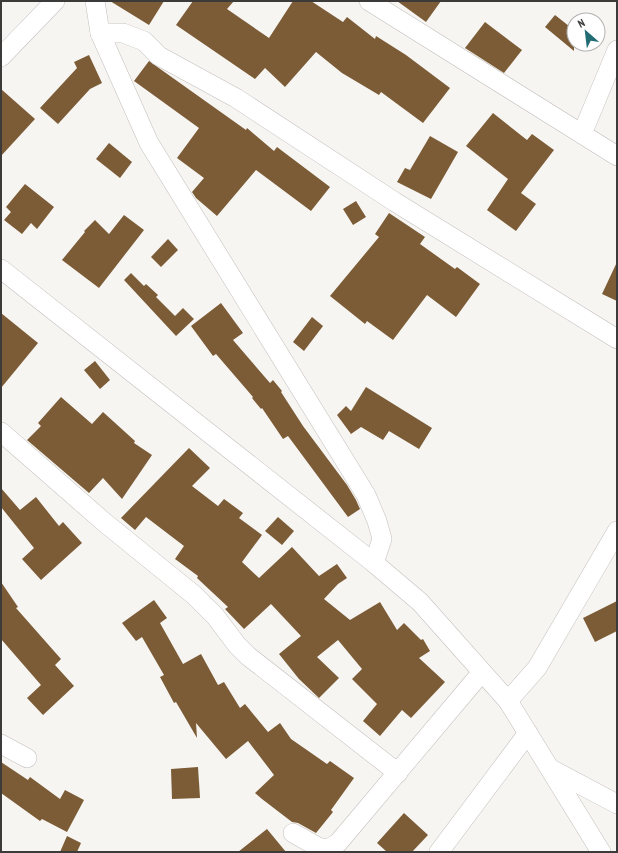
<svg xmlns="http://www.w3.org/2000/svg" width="618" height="853" font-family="'PT Sans Narrow',sans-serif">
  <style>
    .building { fill: #7c5c36 }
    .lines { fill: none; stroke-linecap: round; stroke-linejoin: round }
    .minor-casing { stroke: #c2bfbd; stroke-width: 20 }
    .minor { stroke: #fff; stroke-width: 19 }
  </style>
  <rect width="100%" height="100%" fill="#f7f5f2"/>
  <g class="building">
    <polygon points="110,1 164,1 149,25"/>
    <polygon points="193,1 234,1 227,9 269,38 293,1 311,1 343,22 347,17 375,39 376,36 406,55 450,88 423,123 381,92 379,95 342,73 316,52 285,87 265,68 255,79 176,25"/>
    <polygon points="397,1 441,1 426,22"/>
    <polygon points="555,15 574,30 574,51 545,27"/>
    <polygon points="485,22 522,50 504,73 465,48"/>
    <polygon points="89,55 102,83 90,89 58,124 40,108 77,68 74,62"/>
    <polygon points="149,61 246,130 247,128 274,151 277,147 330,187 311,211 256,170 217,216 196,198 192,192 204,178 177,158 199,128 134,81"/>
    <polygon points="1,89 35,119 1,156"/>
    <polygon points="493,113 527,140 532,134 554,150 521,193 536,204 516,231 487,210 508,179 466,146"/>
    <polygon points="430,136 458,152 431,199 397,182 405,168 410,170"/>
    <polygon points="109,143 132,162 120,178 96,159"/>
    <polygon points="25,184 54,207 37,229 31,223 22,234 4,220 11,212 6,207"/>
    <polygon points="356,201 366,217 353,225 343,209"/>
    <polygon points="389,213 425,237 420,244 455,269 457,267 480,284 456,317 427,295 393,340 367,321 365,324 330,296 379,237 375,234"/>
    <polygon points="124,215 144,230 99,288 62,260 85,232 84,231 95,220 109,234"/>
    <polygon points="168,239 178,250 161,267 151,257"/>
    <polygon points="617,262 617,301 602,294"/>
    <polygon points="131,273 144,286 146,284 158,295 156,297 175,316 183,308 194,319 176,336 124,280"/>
    <polygon points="221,303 243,333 233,340 270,383 273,380 282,391 281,392 303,426 347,485 356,500 360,509 348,517 288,436 283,439 262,408 261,409 252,398 253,397 216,354 213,356 191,326"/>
    <polygon points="1,313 38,343 1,388"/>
    <polygon points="312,317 323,326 304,351 293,342"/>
    <polygon points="95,361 110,380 100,389 84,370"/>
    <polygon points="366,387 432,428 419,449 389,431 383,440 361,427 351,434 337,415 346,406 351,411"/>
    <polygon points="61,397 92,424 103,412 135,441 134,443 152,455 122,499 103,478 89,493 27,440 41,426 38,423"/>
    <polygon points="189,448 210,468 192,486 218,506 224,499 243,513 239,518 262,535 242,562 259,578 292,547 319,576 337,564 347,578 338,584 324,599 350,620 380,602 397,630 404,623 421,640 423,639 430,651 419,658 445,682 411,718 402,710 380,736 363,721 377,704 352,679 362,669 338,640 317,657 339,678 319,698 299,679 279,654 301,636 271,604 244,629 225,609 228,607 197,578 198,576 175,559 184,546 146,517 135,530 121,518"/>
    <polygon points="1,488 20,510 36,497 59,526 63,522 82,543 41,580 22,559 34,548 1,507"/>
    <polygon points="278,517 294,531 282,545 265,531"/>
    <polygon points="1,582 18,607 16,608 61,659 55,665 74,686 43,715 27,698 41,685 1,639"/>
    <polygon points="154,600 167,618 160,623 183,664 201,654 218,685 224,682 240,708 245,704 268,732 280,723 291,739 327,764 330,761 354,778 331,810 333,812 316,833 298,823 292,822 262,799 255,793 274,775 248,741 226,759 196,723 197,738 176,702 174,703 160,677 164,675 142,637 136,641 122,623"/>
    <polygon points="617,601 617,631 595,642 583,618"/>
    <polygon points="1,762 28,780 30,777 60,799 65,790 84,800 67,832 42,819 40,821 1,793"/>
    <polygon points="198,767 200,798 172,799 171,769"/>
    <polygon points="404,813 428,835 412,852 387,852 377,843"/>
    <polygon points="267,829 286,852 238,852"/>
    <polygon points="67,836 81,843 77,852 60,852"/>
  </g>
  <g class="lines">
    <defs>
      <g id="minor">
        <polyline points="95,1 100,33 149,143 366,495 377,521 382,539 374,563"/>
        <polyline points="369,1 617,156"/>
        <polyline points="100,33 123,33 144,41 159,56 236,98 395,202 617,339"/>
        <polyline points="1,57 55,1"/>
        <polyline points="582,134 617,50"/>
        <polyline points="1,269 374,563 420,602 508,701 601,852"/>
        <polyline points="1,432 104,522 194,595 215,616 237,645 248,656 398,773"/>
        <polyline points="508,701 537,668 617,531"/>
        <polyline points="1,744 27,758"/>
        <polyline points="551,769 617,804"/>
        <polyline points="293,833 318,847 328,849 338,843 482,672"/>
        <polyline points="439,852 528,733"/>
      </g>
    </defs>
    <use href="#minor" class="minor-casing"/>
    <use href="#minor" class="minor"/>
  </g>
  <rect width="618" height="853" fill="none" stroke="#3c3b3a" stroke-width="4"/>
  <g transform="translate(586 32) rotate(332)"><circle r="19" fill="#ffffff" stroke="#b1b1b0"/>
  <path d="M0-3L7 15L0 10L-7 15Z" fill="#226d73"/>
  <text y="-6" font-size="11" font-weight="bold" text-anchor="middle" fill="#3c3b3a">N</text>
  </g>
</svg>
